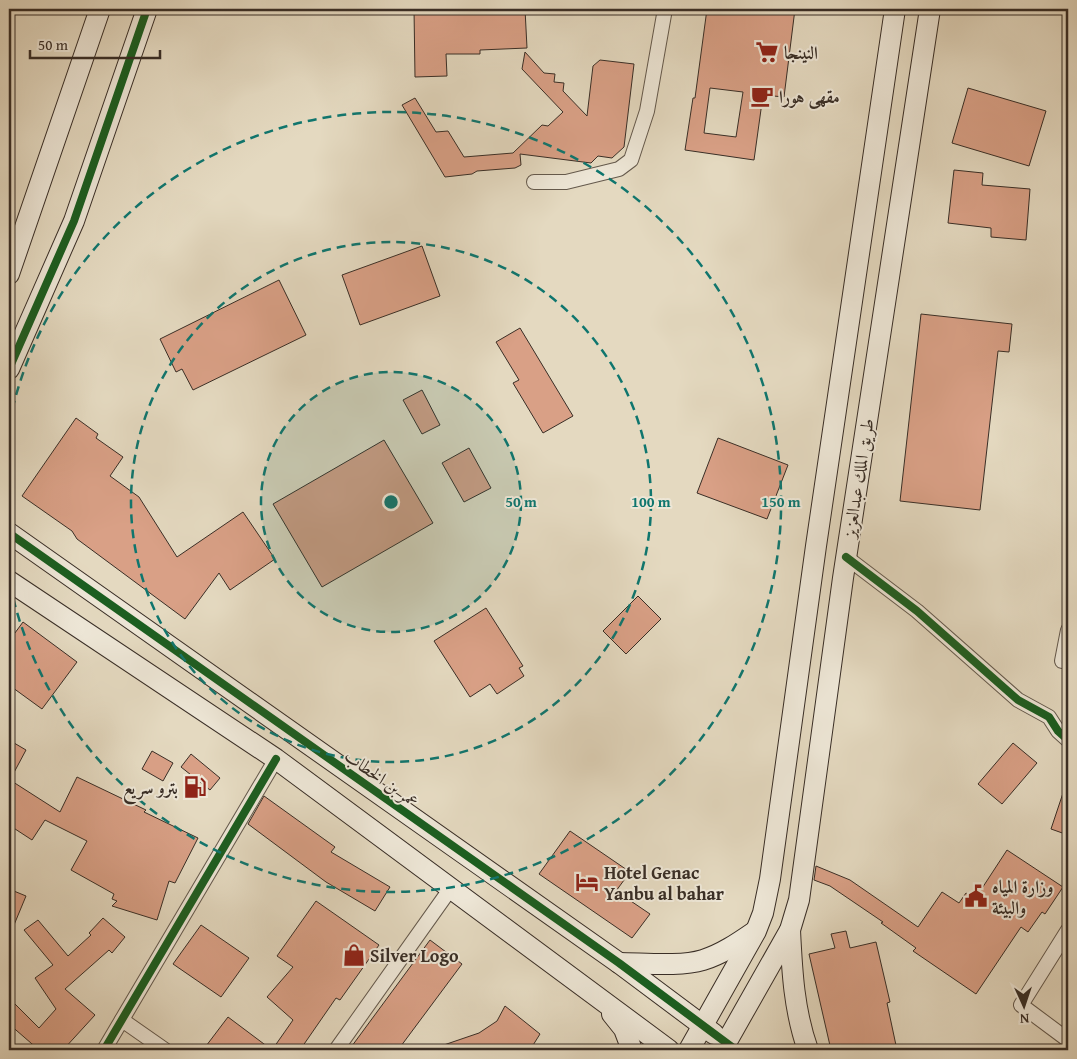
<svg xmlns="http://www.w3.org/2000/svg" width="1077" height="1059" font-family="'Gentium Book Plus',Amiri,serif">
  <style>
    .building { fill: #d9a086; stroke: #392e26; fill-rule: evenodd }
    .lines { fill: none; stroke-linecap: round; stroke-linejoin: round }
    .street-casing { stroke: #64594c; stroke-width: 16 }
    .secondary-casing { stroke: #392e26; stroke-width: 22 }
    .street { stroke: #ede6d6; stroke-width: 14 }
    .secondary { stroke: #ede6d6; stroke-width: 20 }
    .cycleway-casing { stroke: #ede6d6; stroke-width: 11 }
    .cycleway { stroke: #1b5e20; stroke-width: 8 }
    .ring { fill: none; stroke: #0f766e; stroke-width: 2.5; stroke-dasharray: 9 6 }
    .labels { text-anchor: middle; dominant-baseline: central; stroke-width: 4; stroke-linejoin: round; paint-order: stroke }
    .poi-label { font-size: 18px; font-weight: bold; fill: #392e26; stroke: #ede6d6; text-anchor: start }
    .street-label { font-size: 18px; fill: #392e26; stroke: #ede6d6 }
    .centre { fill: #0f766e; stroke: #ede6d6; stroke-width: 2.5 }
    .ring-label { font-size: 15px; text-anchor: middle; font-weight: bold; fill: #0f766e; stroke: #ede6d6; stroke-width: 4; stroke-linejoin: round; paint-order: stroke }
  </style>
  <rect width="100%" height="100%" fill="#e4d9c0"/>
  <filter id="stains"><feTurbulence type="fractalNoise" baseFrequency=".004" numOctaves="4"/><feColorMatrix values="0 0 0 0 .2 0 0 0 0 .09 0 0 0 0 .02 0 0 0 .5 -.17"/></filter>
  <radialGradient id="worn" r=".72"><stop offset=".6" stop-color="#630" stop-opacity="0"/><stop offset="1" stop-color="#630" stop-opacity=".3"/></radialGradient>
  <g class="building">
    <polygon points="414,9 525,9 527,48 480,50 480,54 446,54 447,76 415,77"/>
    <path d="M707 9H795L784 97 763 95 754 160 685 150 693 98H695ZM710 88 743 92 736 137 704 133Z"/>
    <polygon points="525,52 544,73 555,74 554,82 564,83 563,91 587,116 593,66 600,60 634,64 624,147 612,158 598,156 591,163 520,154 521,165 515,168 477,171 472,174 445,177 402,105 415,98 436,132 448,131 464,157 513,153 542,125 548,126 563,112 522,69"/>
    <polygon points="968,88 1046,111 1029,166 952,143"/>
    <polygon points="954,170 983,173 982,185 1030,189 1026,240 991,237 991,228 948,223"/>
    <polygon points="422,246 440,296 360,325 342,275"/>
    <polygon points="279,280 306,335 193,390 182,369 176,372 160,339"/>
    <polygon points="921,314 1012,324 1009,352 998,351 980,510 900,501"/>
    <polygon points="520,328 573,416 543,433 513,383 519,380 496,342"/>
    <polygon points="422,390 440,425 422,434 403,400"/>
    <polygon points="76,418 98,434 96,438 123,457 110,476 139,497 177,557 243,512 275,559 230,590 219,573 185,619 77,539 72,531 22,496"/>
    <polygon points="718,438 788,465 767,519 697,493"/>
    <polygon points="384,440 433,523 322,587 273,504"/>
    <polygon points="469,448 491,488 464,502 442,463"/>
    <polygon points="638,596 661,619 626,654 603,631"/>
    <polygon points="486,608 523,666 519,668 524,676 497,694 490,684 470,697 434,641"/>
    <polygon points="23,622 77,662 42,709 9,685 9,641"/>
    <polygon points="9,740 26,750 10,780 60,812 77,777 146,810 144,812 198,838 175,883 169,881 157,920 112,906 117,901 112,899 114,894 71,870 87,841 45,820 32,840 9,825"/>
    <polygon points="1013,743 1037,763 1002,804 978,784"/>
    <polygon points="152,751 173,763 163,781 142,769"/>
    <polygon points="191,754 220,778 210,790 181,767"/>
    <polygon points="1066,784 1068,784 1068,835 1051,829"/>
    <polygon points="264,796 335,847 331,852 390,887 375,911 326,882 248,824"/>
    <polygon points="570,831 630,872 616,891 650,914 632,938 539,874"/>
    <polygon points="1007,850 1063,887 1045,914 1042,912 1028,932 1021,927 976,994 913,951 916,948 881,923 883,922 830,886 814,880 816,866 850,880 918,927 942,892 959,903 966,893 975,899"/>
    <polygon points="9,889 26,896 9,937"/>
    <polygon points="316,901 379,945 340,1000 336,998 300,1050 203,1050 228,1017 272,1050 293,1020 267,997 293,967 277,956"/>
    <polygon points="103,918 125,937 112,953 109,950 65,989 95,1015 63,1050 39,1050 9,1024 9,998 39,1028 56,1009 35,978 53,965 24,930 38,920 68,956 91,935 89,933"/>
    <polygon points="201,925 249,958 221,997 173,964"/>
    <polygon points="846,931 850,948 876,942 890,1002 887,1003 897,1050 831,1050 809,954 835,948 831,934"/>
    <polygon points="430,940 462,964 398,1050 349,1050"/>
    <polygon points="505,1006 540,1034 530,1050 436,1050 435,1048 479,1033 497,1021"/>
  </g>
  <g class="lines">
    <defs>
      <g id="street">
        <polyline points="534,182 566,182 619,169 631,160 647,111 665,9"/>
        <polyline points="846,557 917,611 1018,700 1049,717 1058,731 1068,740"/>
        <polyline points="1062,661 1068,630"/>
        <polyline points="1068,930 1021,1005 1068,1040"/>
        <polyline points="122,1020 165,1050"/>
        <polyline points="104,1050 276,759"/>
        <polyline points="336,1050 451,888"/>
      </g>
      <g id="secondary">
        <polyline points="9,274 100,9"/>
        <polyline points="9,369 74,221 147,9"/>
        <polyline points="9,533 619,963 714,1034"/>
        <polyline points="9,581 276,759 669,1050"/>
        <path d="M790 930C792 971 794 1011 808 1050"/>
        <path d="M619 963C643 963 680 967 703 960 722 954 738 943 754 932"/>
        <polyline points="612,1014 624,1029 632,1050"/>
        <polyline points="689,1050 756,931 763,913 770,879 816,546 895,9"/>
        <polyline points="722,1050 790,930 799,900 843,578 930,9"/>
      </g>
    </defs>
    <use href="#street" class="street-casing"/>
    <use href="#secondary" class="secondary-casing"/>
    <use href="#street" class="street"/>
    <use href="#secondary" class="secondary"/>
    <defs>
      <g id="cycleway">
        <polyline points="9,369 74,221 147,9"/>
        <polyline points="9,533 619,963 736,1050"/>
        <polyline points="846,557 917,611 1018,700 1049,717 1058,731 1068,740"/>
        <polyline points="104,1050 276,759"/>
      </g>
    </defs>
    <use href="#cycleway" class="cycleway-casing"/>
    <use href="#cycleway" class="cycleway"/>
  </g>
  <circle cx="391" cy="502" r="130" fill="#0f766e" fill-opacity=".12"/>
  <g class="ring">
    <circle cx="391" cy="502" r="130"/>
    <circle cx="391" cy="502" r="260"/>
    <path d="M9 424A390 390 0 1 1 9 580"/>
  </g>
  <defs>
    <symbol id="supermarket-bare" viewBox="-9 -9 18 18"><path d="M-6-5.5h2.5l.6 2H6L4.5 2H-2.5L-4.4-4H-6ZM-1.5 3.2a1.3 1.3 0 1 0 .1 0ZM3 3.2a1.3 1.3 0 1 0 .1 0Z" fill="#8f2418" stroke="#ede6d6" stroke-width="2.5" paint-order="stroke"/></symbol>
    <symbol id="cafe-bare" viewBox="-9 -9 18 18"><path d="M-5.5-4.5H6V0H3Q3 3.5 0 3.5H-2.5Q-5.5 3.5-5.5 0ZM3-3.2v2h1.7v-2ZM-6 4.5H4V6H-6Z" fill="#8f2418" stroke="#ede6d6" stroke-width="2.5" paint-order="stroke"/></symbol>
    <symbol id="fuel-bare" viewBox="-9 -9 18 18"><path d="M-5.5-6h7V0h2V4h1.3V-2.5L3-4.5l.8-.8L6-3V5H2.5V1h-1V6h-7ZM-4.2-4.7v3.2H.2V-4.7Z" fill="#8f2418" stroke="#ede6d6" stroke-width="2.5" paint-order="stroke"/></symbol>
    <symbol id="hotel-bare" viewBox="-9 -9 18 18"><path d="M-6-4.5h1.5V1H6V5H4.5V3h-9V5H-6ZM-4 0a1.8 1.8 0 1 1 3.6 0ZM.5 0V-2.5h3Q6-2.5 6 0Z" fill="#8f2418" stroke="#ede6d6" stroke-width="2.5" paint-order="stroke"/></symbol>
    <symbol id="civic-bare" viewBox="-9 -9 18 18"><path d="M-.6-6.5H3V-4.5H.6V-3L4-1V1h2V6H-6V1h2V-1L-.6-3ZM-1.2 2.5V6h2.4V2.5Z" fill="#8f2418" stroke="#ede6d6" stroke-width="2.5" paint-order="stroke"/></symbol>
    <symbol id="shop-bare" viewBox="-9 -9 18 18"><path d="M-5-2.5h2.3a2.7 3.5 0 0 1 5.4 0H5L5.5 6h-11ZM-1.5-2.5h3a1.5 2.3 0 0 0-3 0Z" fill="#8f2418" stroke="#ede6d6" stroke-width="2.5" paint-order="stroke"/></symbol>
  </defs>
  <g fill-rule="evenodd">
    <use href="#supermarket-bare" x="751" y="36" width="32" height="32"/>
    <use href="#cafe-bare" x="746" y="80" width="32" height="32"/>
    <use href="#fuel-bare" x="179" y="771" width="32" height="32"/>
    <use href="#hotel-bare" x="571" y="866" width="32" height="32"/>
    <use href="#civic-bare" x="960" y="880" width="32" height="32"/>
    <use href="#shop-bare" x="338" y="939" width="32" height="32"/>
  </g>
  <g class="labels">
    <g class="poi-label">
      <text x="784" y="52">النينجا</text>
      <text x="779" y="96">مقهى هورا</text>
      <text x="178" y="787" text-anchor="end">بترو سريع</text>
      <text x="604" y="872">Hotel Genac<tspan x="604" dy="21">Yanbu al bahar</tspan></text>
      <text x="992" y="886">وزارة المياه<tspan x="992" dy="21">والبيئة</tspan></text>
      <text x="370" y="955">Silver Logo</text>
    </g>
    <g class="street-label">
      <text transform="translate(858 478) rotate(-81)">طريق الملك عبدالعزيز</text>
      <text transform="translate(382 778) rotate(35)">عمر بن الخطاب</text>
    </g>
  </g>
  <circle cx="391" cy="502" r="8" class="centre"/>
  <g class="ring-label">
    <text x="521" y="507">50 m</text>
    <text x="651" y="507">100 m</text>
    <text x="781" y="507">150 m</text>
  </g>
  <rect width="1077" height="1059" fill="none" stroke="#e4d9c0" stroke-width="30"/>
  <rect x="10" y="10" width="1057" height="1039" fill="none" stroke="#392e26" stroke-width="2.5"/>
  <rect x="15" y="15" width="1047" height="1029" fill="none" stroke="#392e26"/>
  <g transform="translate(1024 1006) rotate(177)" stroke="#ede6d6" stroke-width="4" paint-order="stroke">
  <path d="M0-4L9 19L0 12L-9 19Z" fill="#392e26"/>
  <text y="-8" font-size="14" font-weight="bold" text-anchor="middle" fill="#392e26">N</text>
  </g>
  <path d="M30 50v8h130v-8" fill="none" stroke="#392e26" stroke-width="2.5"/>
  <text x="38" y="50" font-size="15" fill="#392e26" stroke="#ede6d6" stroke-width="4" paint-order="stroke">50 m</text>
  <rect width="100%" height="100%" filter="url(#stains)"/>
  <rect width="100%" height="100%" fill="url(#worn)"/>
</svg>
